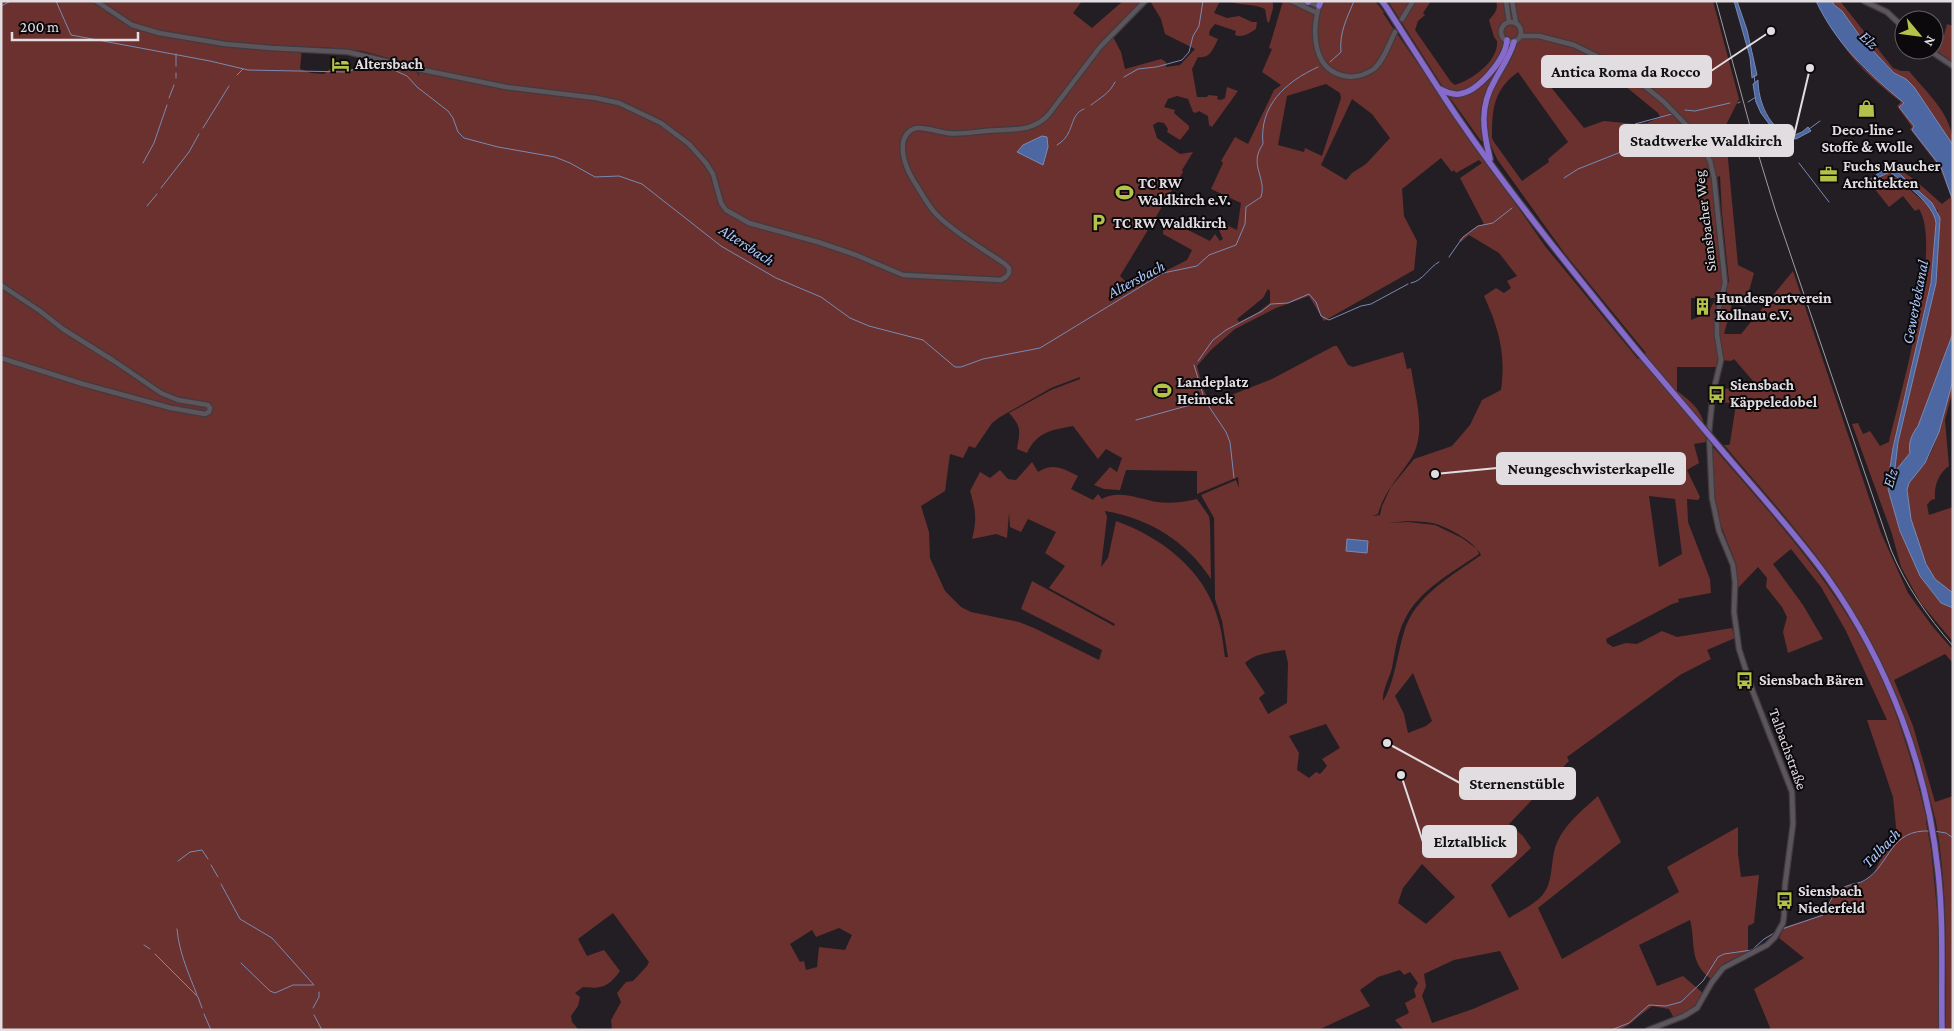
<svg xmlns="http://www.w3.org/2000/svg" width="1954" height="1031" font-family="'Crimson Pro',serif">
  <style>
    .green { fill: #6a312e; fill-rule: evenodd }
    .water { fill: #4c67a1; stroke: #798ab4 }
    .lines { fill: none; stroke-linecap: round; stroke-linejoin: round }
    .stream { stroke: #798ab4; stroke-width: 1 }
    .tertiary-casing { stroke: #403b40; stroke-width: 7 }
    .trunk-casing { stroke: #403b40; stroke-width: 8 }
    .tertiary { stroke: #5c565c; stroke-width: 4.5 }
    .trunk { stroke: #876acb; stroke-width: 5.5 }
    .rail { stroke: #a09ba0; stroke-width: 1 }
    .trunk-bridge-casing { stroke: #403b40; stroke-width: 8; stroke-linecap: butt }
    .trunk-bridge { stroke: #876acb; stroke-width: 5.5 }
    .labels { text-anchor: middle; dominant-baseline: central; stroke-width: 4; stroke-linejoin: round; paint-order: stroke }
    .poi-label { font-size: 15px; font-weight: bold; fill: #e1dde1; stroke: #0b090b; text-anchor: start }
    .street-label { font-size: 15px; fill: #e1dde1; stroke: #0b090b }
    .water-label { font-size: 16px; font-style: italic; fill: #aec7fa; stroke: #0b090b }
    .leader { fill: none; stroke: #e1dde1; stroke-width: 2 }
    .callout-dot { fill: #e1dde1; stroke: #0b090b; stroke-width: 2 }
    .callout { fill: #e1dde1; stroke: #e1dde1; stroke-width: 2 }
    .callout-label { font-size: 16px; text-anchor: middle; font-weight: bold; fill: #111 }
  </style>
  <rect width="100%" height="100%" fill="#231e24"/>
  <g class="green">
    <path d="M1 1H1082L1073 13 1092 28 1123 1H1145L1112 35 1121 52 1125 69 1161 59 1166 62V67L1180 65 1195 49 1165 34 1161 19 1150 1H1220L1214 13 1227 18 1239 16 1252 22H1257L1256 29C1249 33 1244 38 1235 35L1236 31 1215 24 1210 30 1209 35 1218 39C1213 49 1210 59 1198 57L1192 69 1197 97H1207L1208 95 1218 96 1217 99 1221 100 1225 98 1227 87 1238 91 1212 127 1209 125 1208 116 1199 111 1196 113 1193 112 1188 99 1177 96 1168 99 1164 107 1175 110 1174 113 1189 126V129L1180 140 1167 132 1168 129 1164 123 1158 122 1153 125 1157 138 1180 154 1193 152 1182 170 1183 172 1120 276 1125 281 1126 291 1187 260 1192 250 1163 234 1164 218 1210 241 1215 234 1220 241 1223 239 1219 230 1220 222 1237 230 1241 203 1211 189 1223 163 1221 161 1235 137 1248 144 1274 90 1281 85 1262 72 1272 49 1269 48 1283 1H1375L1384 12 1383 13 1391 25 1545 246 1638 359 1646 353 1565 254 1497 159 1488 139 1481 141 1448 95 1388 1H1431L1423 13 1425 15 1418 21 1415 30 1451 82 1455 85C1472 80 1499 61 1497 41L1494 37 1489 20C1494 14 1499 9 1496 1H1713L1739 99 1725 127 1738 265 1754 273 1745 306 1732 304 1724 334H1741L1793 271 1881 533 1908 593 1933 627 1953 650V663L1945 654 1894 680 1913 726 1935 802 1953 796V1030H1946C1946 961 1948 891 1936 822 1933 809 1929 795 1925 782 1905 703 1870 631 1823 565 1792 523 1757 484 1724 445H1729L1730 443 1736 404 1716 401 1717 390 1731 388 1741 391 1753 381 1734 359 1731 361 1721 360 1719 367H1677V391C1698 406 1706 416 1706 442L1694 444 1699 463 1687 470 1700 497 1698 500 1687 499 1688 522 1710 579 1711 593 1678 599 1679 602 1672 604 1606 639 1607 643 1613 647 1626 643 1637 644 1662 631 1677 637 1732 628 1735 638 1707 650 1711 659 1680 675 1567 757 1569 761 1509 824 1523 836 1531 848 1491 885 1509 918C1520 911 1536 904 1544 893 1552 882 1551 866 1554 852 1559 829 1580 812 1598 796L1621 842 1538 908 1562 959 1679 892 1667 867 1738 827V854L1741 877 1759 875 1754 923 1748 926V952L1723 964 1711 979C1688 962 1696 942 1690 920L1639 945 1657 986 1683 976 1704 994C1695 1007 1688 1013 1674 1018L1669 1009 1652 1006 1627 1026 1618 1030H1404L1395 1020 1409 1013 1405 1003 1416 997 1414 990 1418 983 1410 972 1404 975 1400 970 1378 977 1360 990 1370 1006 1318 1030H612L611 1020 621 1002 617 993 626 982 633 981 647 966 649 962 613 913 578 939 587 956 604 950 620 971C608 987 603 989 583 987L575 993 580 997 578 1006 571 1016 572 1022 579 1030H1ZM322 47 362 51 447 74 418 69 419 77 417 72 392 64 389 66 362 61 353 69 331 68 324 74 311 73 300 69 302 48ZM1587 60 1619 81 1658 113 1660 117 1647 123 1635 124 1604 121 1584 128 1550 86ZM1518 72 1568 142 1548 159 1549 162 1522 181 1494 142 1492 138C1492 110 1493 90 1518 72ZM1326 84 1340 93 1341 98 1322 156 1305 148 1304 152 1278 145 1287 96ZM1352 99 1372 114 1390 138 1366 164 1352 173 1346 180 1321 165ZM1695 124H1716L1717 133 1698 137 1690 128ZM1441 158 1452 172 1454 170 1456 173 1479 160 1482 163 1460 178 1484 224 1477 226 1459 240 1461 242 1469 235 1499 253 1517 276 1507 281 1511 288 1504 293 1496 288 1484 296C1499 329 1506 354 1501 390L1482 400 1470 425 1452 446 1414 459 1391 487 1382 506 1380 515 1372 516 1378 514C1384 492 1398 478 1410 460 1428 434 1415 397 1411 368L1407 369 1403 352 1353 367 1348 365 1337 346H1334L1272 379 1211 403 1203 389 1197 366 1211 350 1235 329 1276 308 1309 296 1324 321 1414 270 1417 241 1404 216 1402 189ZM1720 176 1722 213 1729 282 1725 287 1715 178ZM1268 289 1270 291V303L1257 313 1239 322 1237 319 1263 298ZM1716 298 1708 313 1691 320V298ZM1080 377V379L1051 390 1009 413C1022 427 1020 431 1017 449L1027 453C1037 432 1051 430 1073 426L1098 459 1106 449 1122 458 1117 472 1110 467 1094 485 1104 489 1120 490 1126 470 1197 471V494L1238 477 1239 488 1236 480 1201 495 1214 518 1215 599 1222 621 1228 657H1225C1223 644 1222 631 1218 619 1205 570 1161 537 1116 521L1108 558 1101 567 1107 517 1105 511C1149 518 1187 542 1211 579L1210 524 1209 516 1197 499C1184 502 1171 504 1157 502 1140 499 1118 489 1102 499L1098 494 1093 500 1071 489 1078 476C1064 469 1053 462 1038 472L1032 462 1016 480 1008 479 1000 470 990 478 980 472 970 491C976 511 977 520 972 539L996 534 1007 538 1009 513 1010 527 1021 532 1028 519 1056 532 1045 553 1065 566 1049 588 1115 624 1114 626 1032 581 1021 609 1102 650 1099 660 1034 628 1019 622 971 612 961 607 945 591 930 558 929 532 921 506 945 491 950 454 963 458 969 446 975 448 992 423 1000 417 1051 388ZM1649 496 1675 499 1682 554 1659 567ZM1408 521C1416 522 1427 521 1436 524 1449 528 1475 542 1481 555 1453 575 1414 596 1404 632 1398 651 1394 685 1383 701 1382 691 1389 679 1392 668 1395 652 1397 634 1405 619 1419 590 1453 572 1479 554L1477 549 1462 538 1435 525 1408 522 1387 523ZM1285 650 1288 663 1287 703 1268 714 1259 698 1265 693 1245 663C1255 653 1272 652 1285 650ZM1413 673 1432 721 1426 726 1408 733 1404 714 1395 696ZM1326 724 1340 748 1322 759 1327 766 1320 774 1316 772 1309 778 1297 770 1299 753 1289 736ZM1422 864 1455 897 1426 924 1398 903 1403 888ZM839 928 852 935 845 950 819 947 817 967 806 970 804 961 800 962 790 944 812 930 816 937ZM1500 951 1519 989 1473 1009 1432 1023 1422 996 1426 986 1424 974 1454 960Z"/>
    <path d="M1228 1H1270L1273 3V8L1269 23 1267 21 1265 9C1254 3 1240 6 1228 1Z"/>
    <path d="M1832 1H1840L1893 68 1901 71H1909C1927 93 1953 115 1953 145L1914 87 1906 79 1894 73 1862 39 1842 11 1834 5Z"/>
    <polygon points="1947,24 1953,26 1953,62 1934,49 1934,28 1944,35"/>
    <path d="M1834 31 1861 66 1904 103 1899 107 1914 126 1912 130 1941 167 1953 201V333L1918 426 1913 433 1910 453 1897 469 1895 468 1898 442 1936 283 1938 211 1890 168 1887 167C1901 164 1931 195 1942 204L1951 197 1940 168 1910 129 1912 127 1897 106 1901 102C1875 82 1850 60 1834 31Z"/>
    <path d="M1889 172 1929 206 1935 214 1936 222 1931 283 1893 448 1890 468 1892 474 1888 489 1900 531 1920 576 1941 603 1953 608V642L1920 602 1901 567 1892 534 1852 424 1858 423 1863 434 1870 431 1880 446 1889 442C1900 395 1943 246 1919 209L1915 211 1903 196 1889 207 1870 183Z"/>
    <path d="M1953 380V390L1945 420 1949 466C1938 474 1934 486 1935 499L1931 500 1927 505 1929 515 1953 507V593C1947 589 1939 584 1935 579 1924 566 1904 504 1907 488 1909 479 1920 471 1925 463 1942 438 1941 407 1953 380Z"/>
    <path d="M1712 448H1714C1772 515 1832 580 1873 660 1898 711 1914 766 1927 821L1926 822 1931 849 1938 919V1030H1771L1754 989 1804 958 1779 938 1784 927 1823 915 1834 893 1846 886 1865 881 1874 873 1883 854 1897 837 1893 797 1867 720H1887L1846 631 1821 587 1791 549 1773 564 1803 605 1823 639 1788 653 1783 632 1787 617 1782 607 1766 587 1767 578 1758 567 1738 588 1736 564 1715 510Z"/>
  </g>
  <g class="water">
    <polygon points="1734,1 1737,1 1747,30 1757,75 1752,78 1750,57"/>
    <path d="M1816 1H1832L1834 5 1842 11 1862 39 1894 73 1906 79 1914 87 1953 145V201L1941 167 1912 130 1914 126 1899 107 1904 103C1867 72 1837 45 1816 1Z"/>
    <path d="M1758 80C1758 101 1769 130 1792 136L1802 132 1808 127 1811 131 1796 139 1782 136V141L1793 154 1792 155 1761 113 1756 102 1753 84Z"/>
    <polygon points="1042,136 1047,137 1048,147 1043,165 1017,152 1023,145"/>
    <path d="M1887 167 1894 169 1932 203 1940 218 1936 283 1898 442 1895 468 1897 469 1910 453C1908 442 1912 434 1918 426L1953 333V380L1939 432 1925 463 1909 483 1907 490 1911 519 1926 564 1935 579 1953 593V608L1941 603 1920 576 1900 531 1888 489 1892 474 1890 468 1893 448 1931 283 1936 223C1934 204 1904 183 1890 172L1877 178 1863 189 1861 186Z"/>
    <polygon points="1347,539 1368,541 1367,553 1346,551"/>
  </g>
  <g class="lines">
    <g class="stream">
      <path d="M56 1 71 35 210 61 248 70 347 72 363 66H374L394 70 407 76 417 87 448 111 453 118 458 132 464 138 498 147 555 157 570 163 595 177 619 176 642 184 721 246 776 278 821 297 850 318 869 326 923 340 955 367H961L983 359 1040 348 1163 273 1197 266 1209 255 1236 245 1245 224 1246 207 1261 197C1267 177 1248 165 1263 144 1259 106 1285 82 1318 67"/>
      <polyline points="1,6 11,1"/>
      <polyline points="176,54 176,66"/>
      <path d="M1330 62 1341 52C1339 33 1347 18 1354 1"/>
      <polyline points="237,75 243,69"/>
      <polyline points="1754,75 1755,83"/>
      <polyline points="1124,77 1138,69 1156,67 1182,60 1189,52 1193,36 1199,26 1203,1"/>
      <polyline points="176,78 176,73"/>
      <polyline points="169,98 174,85"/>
      <polyline points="1748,102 1756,97"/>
      <polyline points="1738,103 1740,102"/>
      <path d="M1091 105C1100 98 1110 93 1115 82"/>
      <polyline points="1685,110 1695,111 1730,103"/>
      <polyline points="203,128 229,86"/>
      <polyline points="1809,129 1820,121"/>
      <path d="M1057 145C1076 134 1068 115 1084 109"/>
      <polyline points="143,163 154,143 167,105"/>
      <polyline points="1799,163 1829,202"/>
      <polyline points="1564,178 1578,169 1621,152 1633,139 1635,124 1672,114"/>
      <polyline points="161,188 189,152 199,134"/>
      <polyline points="147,206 157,194"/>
      <polyline points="1449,257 1463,237 1478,226 1493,223 1512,208"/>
      <path d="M1411 283C1423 281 1429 267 1439 262"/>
      <polyline points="1198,361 1213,340 1226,330 1262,311 1271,304 1288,303 1309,294 1316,302 1321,316 1329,320 1361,306 1371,304 1408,284"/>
      <polyline points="1204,399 1226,432 1230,442 1234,478"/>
      <polyline points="1136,420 1201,402 1204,398 1194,365"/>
      <polyline points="1934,831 1946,833 1953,838"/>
      <polyline points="178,861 190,852 202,850 208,859"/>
      <polyline points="211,865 218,877"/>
      <polyline points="221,884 240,919 272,938 314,985"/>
      <path d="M177 929C179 953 189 974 197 995"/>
      <path d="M1782 929 1823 915C1831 902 1831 892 1847 886 1853 883 1860 884 1865 880 1891 864 1889 829 1930 831"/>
      <polyline points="144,945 150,949"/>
      <polyline points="155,954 198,997 202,1008"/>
      <polyline points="241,963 270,991 275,993 293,985 313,985"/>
      <polyline points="313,1008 319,997 319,992"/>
      <polyline points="204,1014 211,1030"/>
      <polyline points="314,1015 322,1030"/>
      <polyline points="1611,1030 1629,1023 1649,1005 1666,1006 1681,1002 1703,981 1718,957 1724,954 1752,950 1764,939 1776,932"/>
    </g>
    <defs>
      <g id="tertiary">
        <path d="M96 1 132 25 159 33 225 44 271 48 348 52 418 69 506 87 596 98 619 103 661 123 689 144 706 163 713 174 721 203 726 210 749 223 818 242 856 255 903 275 1001 280 1006 277 1009 273V268L1005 264C982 248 956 234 937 215 929 207 923 196 917 186 909 174 901 159 903 143 904 136 909 129 917 128 926 127 938 132 947 133 960 135 973 132 985 131 1009 128 1032 134 1049 114L1100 47 1145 1"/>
        <polyline points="1292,1 1317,13"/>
        <polyline points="1506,1 1509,22"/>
        <polyline points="1512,1 1516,23"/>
        <polyline points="1864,1 1887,12 1904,28"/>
        <path d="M1298 3 1308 2 1319 6C1312 31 1312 70 1345 76 1355 78 1365 75 1374 69 1384 60 1389 44 1395 32"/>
        <polyline points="1402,19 1413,1"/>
        <circle cx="1511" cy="32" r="10"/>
        <polyline points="1520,36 1539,36 1574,45 1623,69 1663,101 1698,137 1710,161 1714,178 1725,283 1717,316 1717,335 1721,360 1713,393 1709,432 1712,498 1719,531 1733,565 1735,582 1734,612 1739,649 1753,692 1792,792 1793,824 1785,885 1784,916 1783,923 1775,937 1767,945 1723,968 1712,982 1697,1008 1684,1016 1648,1030"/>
        <polyline points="1929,50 1953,66"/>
        <polyline points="1,285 40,311 63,329 114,361 161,393 178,400 208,405 210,408 209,412 205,414 171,408 83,384 1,358"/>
      </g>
      <g id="trunk">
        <polyline points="1382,1 1387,8"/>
        <polyline points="1308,2 1309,1"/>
        <polyline points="1319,6 1321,1"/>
        <path d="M1408 41C1425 67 1441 93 1458 118 1513 198 1574 273 1635 348"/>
        <path d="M1440 89C1446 92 1452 95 1459 94 1478 92 1506 59 1507 40"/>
        <path d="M1490 159C1483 130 1479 107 1495 80 1502 67 1510 56 1514 42"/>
        <path d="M1726 455C1760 495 1796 534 1827 577 1888 663 1927 766 1938 871 1944 924 1941 977 1942 1030"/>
      </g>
    </defs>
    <use href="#tertiary" class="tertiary-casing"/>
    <use href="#trunk" class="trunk-casing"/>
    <use href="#tertiary" class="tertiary"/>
    <use href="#trunk" class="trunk"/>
    <path class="rail" d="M1716 1 1753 137 1775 209 1891 550C1906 586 1927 616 1953 646"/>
    <defs>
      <g id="trunk-bridge">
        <polyline points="1387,8 1408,41"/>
        <polyline points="1635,348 1726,455"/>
      </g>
    </defs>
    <use href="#trunk-bridge" class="trunk-bridge-casing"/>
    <use href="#trunk-bridge" class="trunk-bridge"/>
  </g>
  <defs>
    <symbol id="hotel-bare" viewBox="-9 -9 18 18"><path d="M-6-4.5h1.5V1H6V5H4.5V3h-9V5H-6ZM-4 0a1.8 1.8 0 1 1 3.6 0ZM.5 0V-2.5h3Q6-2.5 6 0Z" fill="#b5c249" stroke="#0b090b" stroke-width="2.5" paint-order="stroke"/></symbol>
    <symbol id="shop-bare" viewBox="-9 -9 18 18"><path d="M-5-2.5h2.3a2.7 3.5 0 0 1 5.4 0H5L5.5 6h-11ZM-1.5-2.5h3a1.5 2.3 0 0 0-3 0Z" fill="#b5c249" stroke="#0b090b" stroke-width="2.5" paint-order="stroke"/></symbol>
    <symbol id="office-bare" viewBox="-9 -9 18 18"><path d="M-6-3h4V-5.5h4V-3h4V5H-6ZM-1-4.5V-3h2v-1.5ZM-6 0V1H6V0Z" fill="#b5c249" stroke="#0b090b" stroke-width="2.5" paint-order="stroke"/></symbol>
    <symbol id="stadium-bare" viewBox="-9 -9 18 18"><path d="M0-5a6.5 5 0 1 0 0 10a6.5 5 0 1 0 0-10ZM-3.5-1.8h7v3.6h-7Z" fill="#b5c249" stroke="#0b090b" stroke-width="2.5" paint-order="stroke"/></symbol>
    <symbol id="parking-bare" viewBox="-9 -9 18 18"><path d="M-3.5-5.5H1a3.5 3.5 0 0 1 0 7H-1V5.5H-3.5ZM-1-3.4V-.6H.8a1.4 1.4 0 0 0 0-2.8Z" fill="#b5c249" stroke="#0b090b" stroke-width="2.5" paint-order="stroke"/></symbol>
    <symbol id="building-bare" viewBox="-9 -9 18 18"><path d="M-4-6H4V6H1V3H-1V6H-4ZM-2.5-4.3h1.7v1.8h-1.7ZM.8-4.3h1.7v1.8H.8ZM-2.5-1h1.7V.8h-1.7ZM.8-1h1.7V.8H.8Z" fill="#b5c249" stroke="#0b090b" stroke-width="2.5" paint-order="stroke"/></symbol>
    <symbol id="bus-bare" viewBox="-9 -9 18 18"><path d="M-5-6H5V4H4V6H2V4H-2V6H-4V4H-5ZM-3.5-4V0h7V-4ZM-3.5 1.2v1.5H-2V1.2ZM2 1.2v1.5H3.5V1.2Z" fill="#b5c249" stroke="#0b090b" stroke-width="2.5" paint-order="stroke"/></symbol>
  </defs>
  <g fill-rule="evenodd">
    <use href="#hotel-bare" x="328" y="52" width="25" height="25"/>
    <use href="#shop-bare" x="1854" y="96" width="25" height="25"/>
    <use href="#office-bare" x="1816" y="162" width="25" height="25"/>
    <use href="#stadium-bare" x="1112" y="180" width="25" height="25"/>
    <use href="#parking-bare" x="1086" y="210" width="25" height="25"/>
    <use href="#building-bare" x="1690" y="294" width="25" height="25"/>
    <use href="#stadium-bare" x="1150" y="378" width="25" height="25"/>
    <use href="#bus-bare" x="1704" y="382" width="25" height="25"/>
    <use href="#bus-bare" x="1732" y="668" width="25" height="25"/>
    <use href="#bus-bare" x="1772" y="888" width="25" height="25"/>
  </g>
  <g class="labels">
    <g class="poi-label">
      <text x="355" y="64">Altersbach</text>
      <text x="1867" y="130" text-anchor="middle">Deco-line -<tspan x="1867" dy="17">Stoffe &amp; Wolle</tspan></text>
      <text x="1843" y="166">Fuchs Maucher<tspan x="1843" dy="17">Architekten</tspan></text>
      <text x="1138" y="183">TC RW<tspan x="1138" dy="17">Waldkirch e.V.</tspan></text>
      <text x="1113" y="223">TC RW Waldkirch</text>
      <text x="1716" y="298">Hundesportverein<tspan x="1716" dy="17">Kollnau e.V.</tspan></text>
      <text x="1177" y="382">Landeplatz<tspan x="1177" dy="17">Heimeck</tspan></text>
      <text x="1730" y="385">Siensbach<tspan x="1730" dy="17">Käppeledobel</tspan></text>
      <text x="1759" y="680">Siensbach Bären</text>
      <text x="1798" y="891">Siensbach<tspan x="1798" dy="17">Niederfeld</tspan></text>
    </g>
    <g class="street-label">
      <text transform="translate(1705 221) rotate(-97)">Siensbacher Weg</text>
      <text transform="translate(1788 749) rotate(70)">Talbachstraße</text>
    </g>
    <g class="water-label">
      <text transform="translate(1869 40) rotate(42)">Elz</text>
      <text transform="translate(747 245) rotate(33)">Altersbach</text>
      <text transform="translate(1136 279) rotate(-28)">Altersbach</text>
      <text transform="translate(1915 302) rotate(-79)">Gewerbekanal</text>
      <text transform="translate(1890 478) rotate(-73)">Elz</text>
      <text transform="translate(1881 848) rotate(-46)">Talbach</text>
    </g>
  </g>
  <path class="leader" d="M1771 31L1711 71M1810 68L1793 140M1435 474L1497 468M1387 743L1460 783M1401 775L1423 842"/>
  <g class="callout-dot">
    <circle cx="1771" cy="31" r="5"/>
    <circle cx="1810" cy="68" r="5"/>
    <circle cx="1435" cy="474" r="5"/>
    <circle cx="1387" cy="743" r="5"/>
    <circle cx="1401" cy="775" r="5"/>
  </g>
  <g class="callout">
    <rect x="1542" y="56" width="169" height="31" rx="5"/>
    <rect x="1620" y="125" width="173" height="31" rx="5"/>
    <rect x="1497" y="453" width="188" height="31" rx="5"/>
    <rect x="1460" y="768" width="115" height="31" rx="5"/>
    <rect x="1423" y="826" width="93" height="31" rx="5"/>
  </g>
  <g class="callout-label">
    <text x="1626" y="77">Antica Roma da Rocco</text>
    <text x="1706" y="146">Stadtwerke Waldkirch</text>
    <text x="1591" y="474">Neungeschwisterkapelle</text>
    <text x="1517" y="789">Sternenstüble</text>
    <text x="1470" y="847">Elztalblick</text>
  </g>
  <rect width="1954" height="1031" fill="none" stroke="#e1dde1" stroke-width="5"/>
  <g transform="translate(1919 35) rotate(119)"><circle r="24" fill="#0b090b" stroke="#615e61"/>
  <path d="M0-4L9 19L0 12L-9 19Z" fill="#b5c249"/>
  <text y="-8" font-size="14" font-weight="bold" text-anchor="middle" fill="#e1dde1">N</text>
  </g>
  <path d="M12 32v8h126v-8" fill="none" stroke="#e1dde1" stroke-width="2.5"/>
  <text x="20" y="32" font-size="15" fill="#e1dde1" stroke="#0b090b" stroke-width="4" paint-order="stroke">200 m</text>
</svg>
